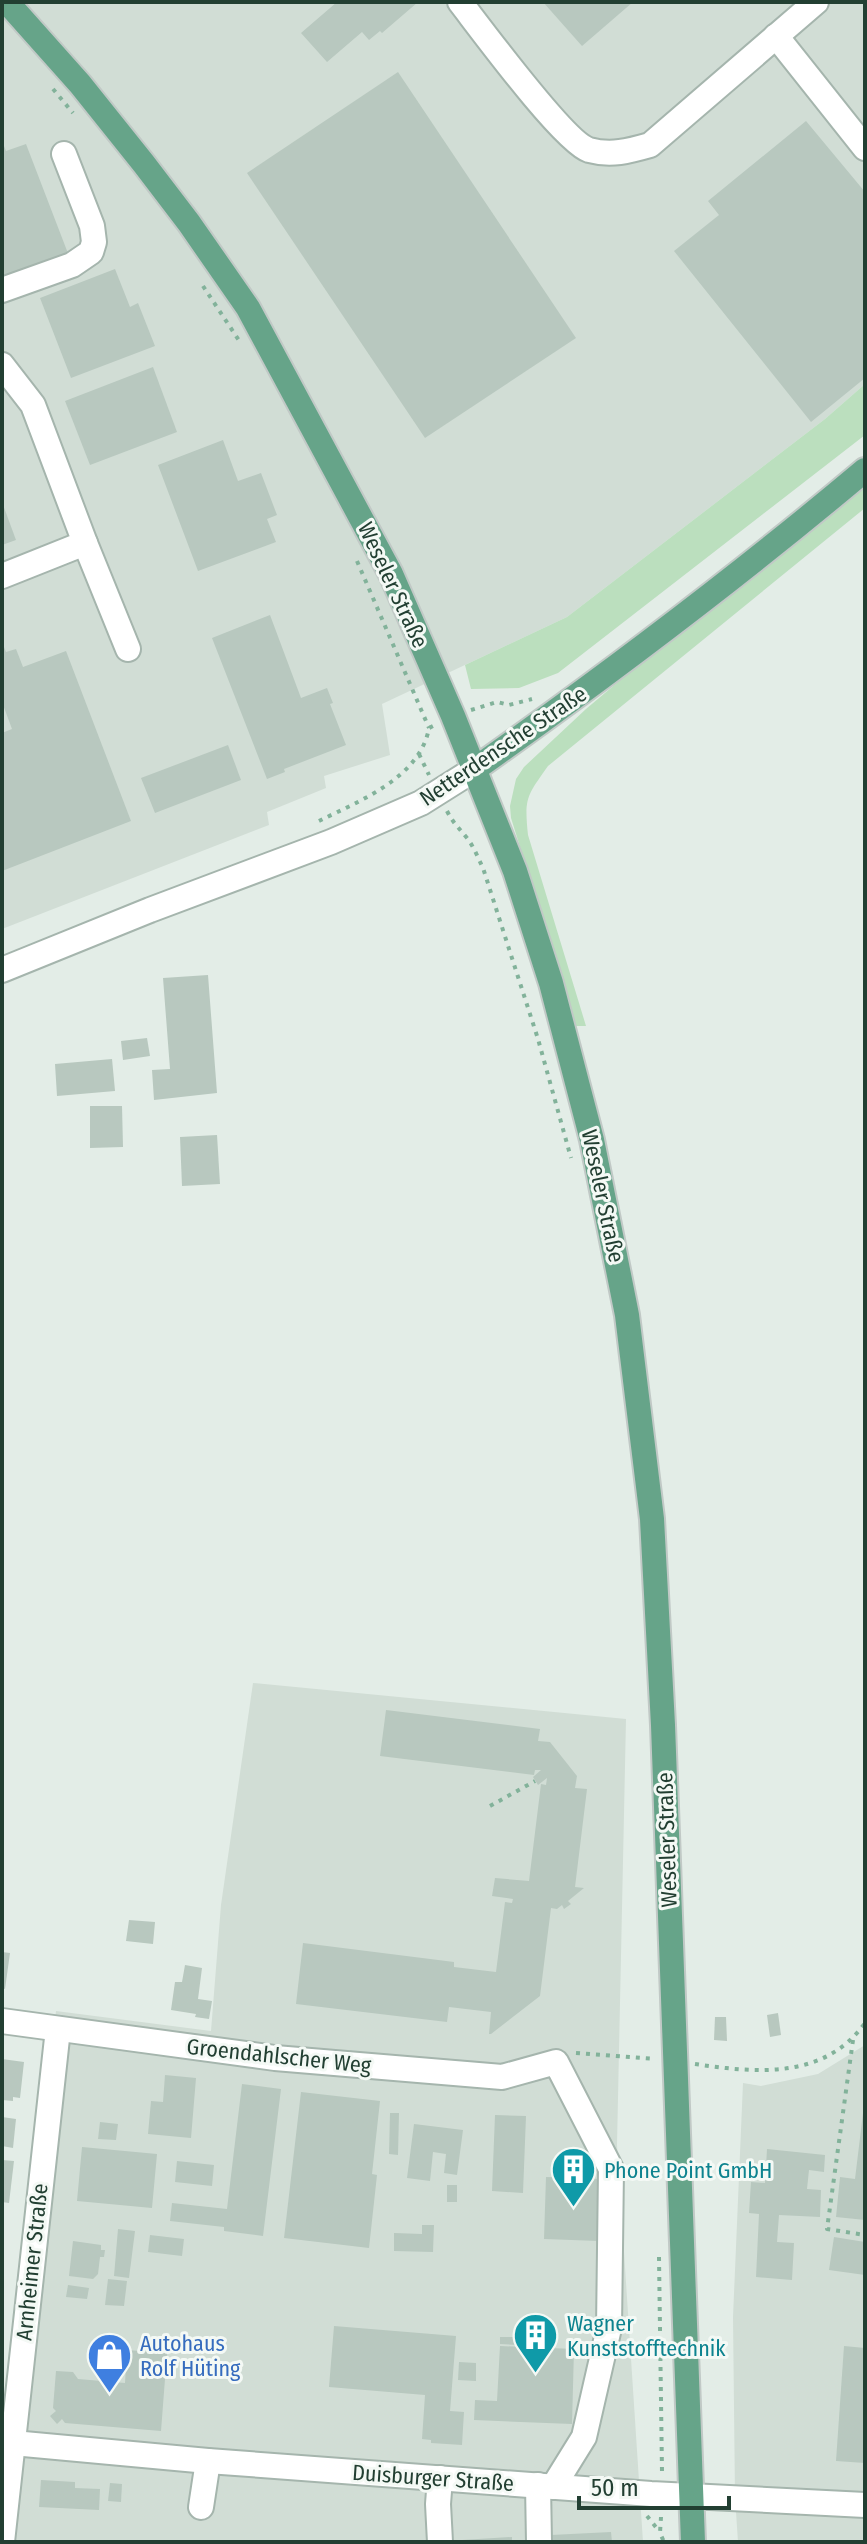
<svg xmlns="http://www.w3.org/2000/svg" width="867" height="2544" font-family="'Fira Sans Condensed',sans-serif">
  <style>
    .built { fill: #d1ddd5 }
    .green { fill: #bbdfbe }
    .building { fill: #b8c8bf }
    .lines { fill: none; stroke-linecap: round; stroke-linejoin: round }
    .minor-casing { stroke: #a5b5ad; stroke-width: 28 }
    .major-casing { stroke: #c1c9c6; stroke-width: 28 }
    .path { stroke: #82b29a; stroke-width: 4; stroke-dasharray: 4 6; stroke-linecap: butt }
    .minor { stroke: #fff; stroke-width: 24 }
    .major { stroke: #66a489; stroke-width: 24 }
    .labels { text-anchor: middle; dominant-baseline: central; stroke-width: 6; stroke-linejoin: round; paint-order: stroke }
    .street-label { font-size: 22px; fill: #223f32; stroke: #f4f9f5 }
    .culture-label { font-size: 22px; fill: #0d838f; stroke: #f4f9f5; text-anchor: start }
    .shop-label { font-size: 22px; fill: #366cbe; stroke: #f4f9f5; text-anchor: start }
  </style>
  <rect width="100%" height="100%" fill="#e3ede7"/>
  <g class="built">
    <polygon points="2,2 865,2 865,384 825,419 567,617 382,704 390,755 324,776 326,788 267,812 269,825 2,929"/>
    <polygon points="253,1683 626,1719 617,2145 643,2542 2,2542 56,2011 211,2031 221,1905"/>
    <polygon points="865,2045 865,2542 738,2542 735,2497 733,2317 743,2083 761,2086 818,2074"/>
  </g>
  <g class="green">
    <polygon points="865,384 865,435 558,673 519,688 471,689 465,665 567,617 825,419"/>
    <path d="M865 486V508L548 766C527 796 524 797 528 835L586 1026H576L511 818 510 806 516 779 524 767 586 709 670 638 745 585Z"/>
  </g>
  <g class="building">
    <polygon points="337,2 418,2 382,33 380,31 369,40 362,32 327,62 301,33"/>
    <polygon points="543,2 633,2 582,46"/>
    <polygon points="398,72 576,338 425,438 247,173"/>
    <polygon points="806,121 865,192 865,378 811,422 674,251 719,215 708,201"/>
    <polygon points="2,141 6,151 26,144 69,256 6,281 2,270"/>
    <polygon points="115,269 130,307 138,303 155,346 71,378 40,298"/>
    <polygon points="153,367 177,432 90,465 65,401"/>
    <polygon points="223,440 238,481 261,473 277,515 267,519 276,542 198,571 158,465"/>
    <polygon points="2,502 16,540 2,545"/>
    <polygon points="270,615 301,698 327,688 333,703 330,704 346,745 284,769 285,772 267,779 212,638"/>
    <polygon points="2,642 6,652 16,649 23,667 66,651 131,821 2,871 2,733 12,729 2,702"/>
    <polygon points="228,745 241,780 155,813 141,778"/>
    <polygon points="208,975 217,1093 154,1100 152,1070 170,1069 163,978"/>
    <polygon points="147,1038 150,1056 123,1060 121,1041"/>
    <polygon points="112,1059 115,1091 57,1096 55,1064"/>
    <polygon points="90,1106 122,1106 123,1147 90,1148"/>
    <polygon points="217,1135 220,1184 182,1186 180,1137"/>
    <polygon points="386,1710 540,1729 538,1741 550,1742 577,1776 575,1788 587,1789 575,1887 584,1888 568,1901 571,1904 564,1909 562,1905 557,1909 551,1908 540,1996 491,2034 489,2034 491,2012 449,2007 447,2022 296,2004 303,1943 454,1962 454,1967 496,1972 505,1902 512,1903 513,1899 492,1896 495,1878 529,1881 541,1784 546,1785 547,1778 538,1785 533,1777 541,1770 535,1770 534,1775 380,1756"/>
    <polygon points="129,1920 155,1922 153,1944 126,1941"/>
    <polygon points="2,1952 10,1953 5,1989 2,1988"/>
    <polygon points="185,1965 202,1968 198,1999 212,2001 209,2019 195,2017 196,2014 171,2010 175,1982 182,1982"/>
    <polygon points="778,2013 781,2035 770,2037 767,2015"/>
    <polygon points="715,2017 726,2017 727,2041 714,2040"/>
    <polygon points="2,2059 24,2062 20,2098 13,2097 13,2101 2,2100"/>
    <polygon points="165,2075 196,2078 191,2138 148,2134 151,2101 163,2102"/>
    <polygon points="242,2084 281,2089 263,2236 224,2231 224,2227 170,2221 172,2203 227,2209"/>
    <polygon points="301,2092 380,2101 372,2174 377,2175 369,2248 284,2238"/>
    <polygon points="390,2113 399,2113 398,2155 389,2154"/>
    <polygon points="863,2113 865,2113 865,2220 836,2217 840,2177 855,2179"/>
    <polygon points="495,2115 526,2116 523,2193 492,2191"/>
    <polygon points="2,2117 16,2119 13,2148 2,2146"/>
    <polygon points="100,2122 118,2124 116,2140 98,2139"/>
    <polygon points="414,2124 463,2130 457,2175 444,2173 446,2154 433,2152 430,2181 407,2178"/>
    <polygon points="82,2147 157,2154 152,2208 77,2201"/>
    <polygon points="767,2149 825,2155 824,2172 809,2170 807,2189 821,2190 820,2217 779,2215 777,2242 794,2243 792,2280 756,2277 759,2214 749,2213 751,2182 765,2183"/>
    <polygon points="2,2160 14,2161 9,2203 2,2202"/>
    <polygon points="177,2161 214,2165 212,2186 175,2182"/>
    <polygon points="546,2177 602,2179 599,2241 544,2239"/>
    <rect x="447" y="2185" width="10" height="17"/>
    <polygon points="422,2225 434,2225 433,2252 394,2251 394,2233 422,2234"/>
    <polygon points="118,2229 135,2231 129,2278 114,2276"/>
    <polygon points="150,2235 184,2239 182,2256 148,2252"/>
    <polygon points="834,2237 865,2242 865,2275 829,2270"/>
    <polygon points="73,2241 101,2245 101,2250 105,2250 104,2257 100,2257 98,2274 93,2279 69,2276"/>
    <polygon points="108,2279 127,2281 124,2306 105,2305"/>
    <polygon points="68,2285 89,2288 87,2299 66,2297"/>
    <polygon points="334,2326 456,2336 450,2411 464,2412 462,2445 431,2443 431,2440 422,2439 425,2395 329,2387"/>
    <polygon points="500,2337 518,2337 518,2345 500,2344"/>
    <polygon points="500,2346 574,2349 572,2424 474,2420 475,2400 497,2401"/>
    <polygon points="844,2346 865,2348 865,2463 836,2461"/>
    <polygon points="127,2350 167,2353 161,2431 65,2423 62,2419 57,2424 50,2416 56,2411 53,2408 56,2371 73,2372 78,2379 125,2383"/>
    <polygon points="459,2362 476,2363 476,2381 458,2380"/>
    <polygon points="41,2480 75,2482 75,2488 100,2489 99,2510 39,2507"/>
    <polygon points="110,2483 122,2484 121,2502 108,2501"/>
    <polygon points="611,2532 612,2542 551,2542 551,2535"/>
    <polygon points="512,2537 512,2542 462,2542 462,2540"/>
  </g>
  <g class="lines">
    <defs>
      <g id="minor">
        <path d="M460 2C481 29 564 142 589 150 611 156 629 151 650 145L816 2"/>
        <polyline points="776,36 865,148"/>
        <polyline points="2,290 72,265 91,252 94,242 92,226 64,154"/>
        <polyline points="2,365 33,405 85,543 2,576"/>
        <polyline points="85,543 128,649"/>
        <polyline points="2,970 150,910 331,842 421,803 475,769"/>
        <polyline points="2,2021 275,2058 502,2077 556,2062 611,2169 609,2328 584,2437 553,2487"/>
        <polyline points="2,2442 208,2461 651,2494 865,2505"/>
        <polyline points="440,2478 438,2504 440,2542"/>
        <polyline points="538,2485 539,2542"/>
        <polyline points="201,2507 208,2461"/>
        <polyline points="2,2542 58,2029"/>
      </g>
      <g id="major">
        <polyline points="7,2 80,84 144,164 189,223 248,308 391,574 453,716 515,871 551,983 592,1140 627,1315 652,1519 663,1725 693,2542"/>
        <path d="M475 769C609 674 739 576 865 470"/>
      </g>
    </defs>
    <use href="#minor" class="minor-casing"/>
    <use href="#major" class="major-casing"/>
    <g class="path">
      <polyline points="53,89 73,113"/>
      <polyline points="203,286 240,342"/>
      <polyline points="357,561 429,728"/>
      <polyline points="471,710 497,702 509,705 532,699"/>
      <polyline points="419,754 429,775"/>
      <path d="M447 811C453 823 459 828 467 838 474 847 478 858 483 868L538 1039 571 1158"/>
      <path d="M319 821C359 801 420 778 429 728L433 726"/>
      <polyline points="490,1806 535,1781"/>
      <polyline points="853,2040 827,2229 865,2235"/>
      <polyline points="576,2053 655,2059"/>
      <path d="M695 2064C756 2073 824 2080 865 2023"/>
      <polyline points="659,2257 662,2472"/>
      <polyline points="647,2516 659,2531"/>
      <polyline points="661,2517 660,2533 664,2542"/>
    </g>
    <use href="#minor" class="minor"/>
    <use href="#major" class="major"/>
  </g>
  <defs>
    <symbol id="building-pin" viewBox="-11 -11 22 30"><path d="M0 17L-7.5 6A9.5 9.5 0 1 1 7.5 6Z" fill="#0f9aa8" stroke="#f4f9f5"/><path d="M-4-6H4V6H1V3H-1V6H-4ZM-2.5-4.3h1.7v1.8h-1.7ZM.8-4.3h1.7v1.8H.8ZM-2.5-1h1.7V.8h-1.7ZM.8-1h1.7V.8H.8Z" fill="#fff"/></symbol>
    <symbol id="shop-pin" viewBox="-11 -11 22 30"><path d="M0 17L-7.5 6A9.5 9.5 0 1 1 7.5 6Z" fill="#3f7fe0" stroke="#f4f9f5"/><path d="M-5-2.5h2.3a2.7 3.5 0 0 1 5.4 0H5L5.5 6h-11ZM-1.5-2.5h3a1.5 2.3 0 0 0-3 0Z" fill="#fff"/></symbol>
  </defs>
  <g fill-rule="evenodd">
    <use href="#building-pin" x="548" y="2144" width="51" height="69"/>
    <use href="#building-pin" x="510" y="2310" width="51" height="69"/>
    <use href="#shop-pin" x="84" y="2330" width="51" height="69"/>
  </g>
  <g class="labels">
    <g class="street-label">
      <text transform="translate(393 585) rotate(65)">Weseler Straße</text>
      <text transform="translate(503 746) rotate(-34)">Netterdensche Straße</text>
      <text transform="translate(603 1196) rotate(78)">Weseler Straße</text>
      <text transform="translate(667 1840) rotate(-92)">Weseler Straße</text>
      <text transform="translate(279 2056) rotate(6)">Groendahlscher Weg</text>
      <text transform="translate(32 2262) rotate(-84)">Arnheimer Straße</text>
      <text transform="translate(433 2478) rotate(4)">Duisburger Straße</text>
    </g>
    <g class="culture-label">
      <text x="604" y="2170">Phone Point GmbH</text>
      <text x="567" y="2323">Wagner<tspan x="567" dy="25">Kunststofftechnik</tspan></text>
    </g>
    <g class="shop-label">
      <text x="140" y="2343">Autohaus<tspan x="140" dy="25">Rolf Hüting</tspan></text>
    </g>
  </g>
  <rect width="867" height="2544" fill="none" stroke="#223f32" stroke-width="8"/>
  <path d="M579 2496v12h150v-12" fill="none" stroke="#223f32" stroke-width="4"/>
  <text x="591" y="2496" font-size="24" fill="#223f32" stroke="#f4f9f5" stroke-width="6" paint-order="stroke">50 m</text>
</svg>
